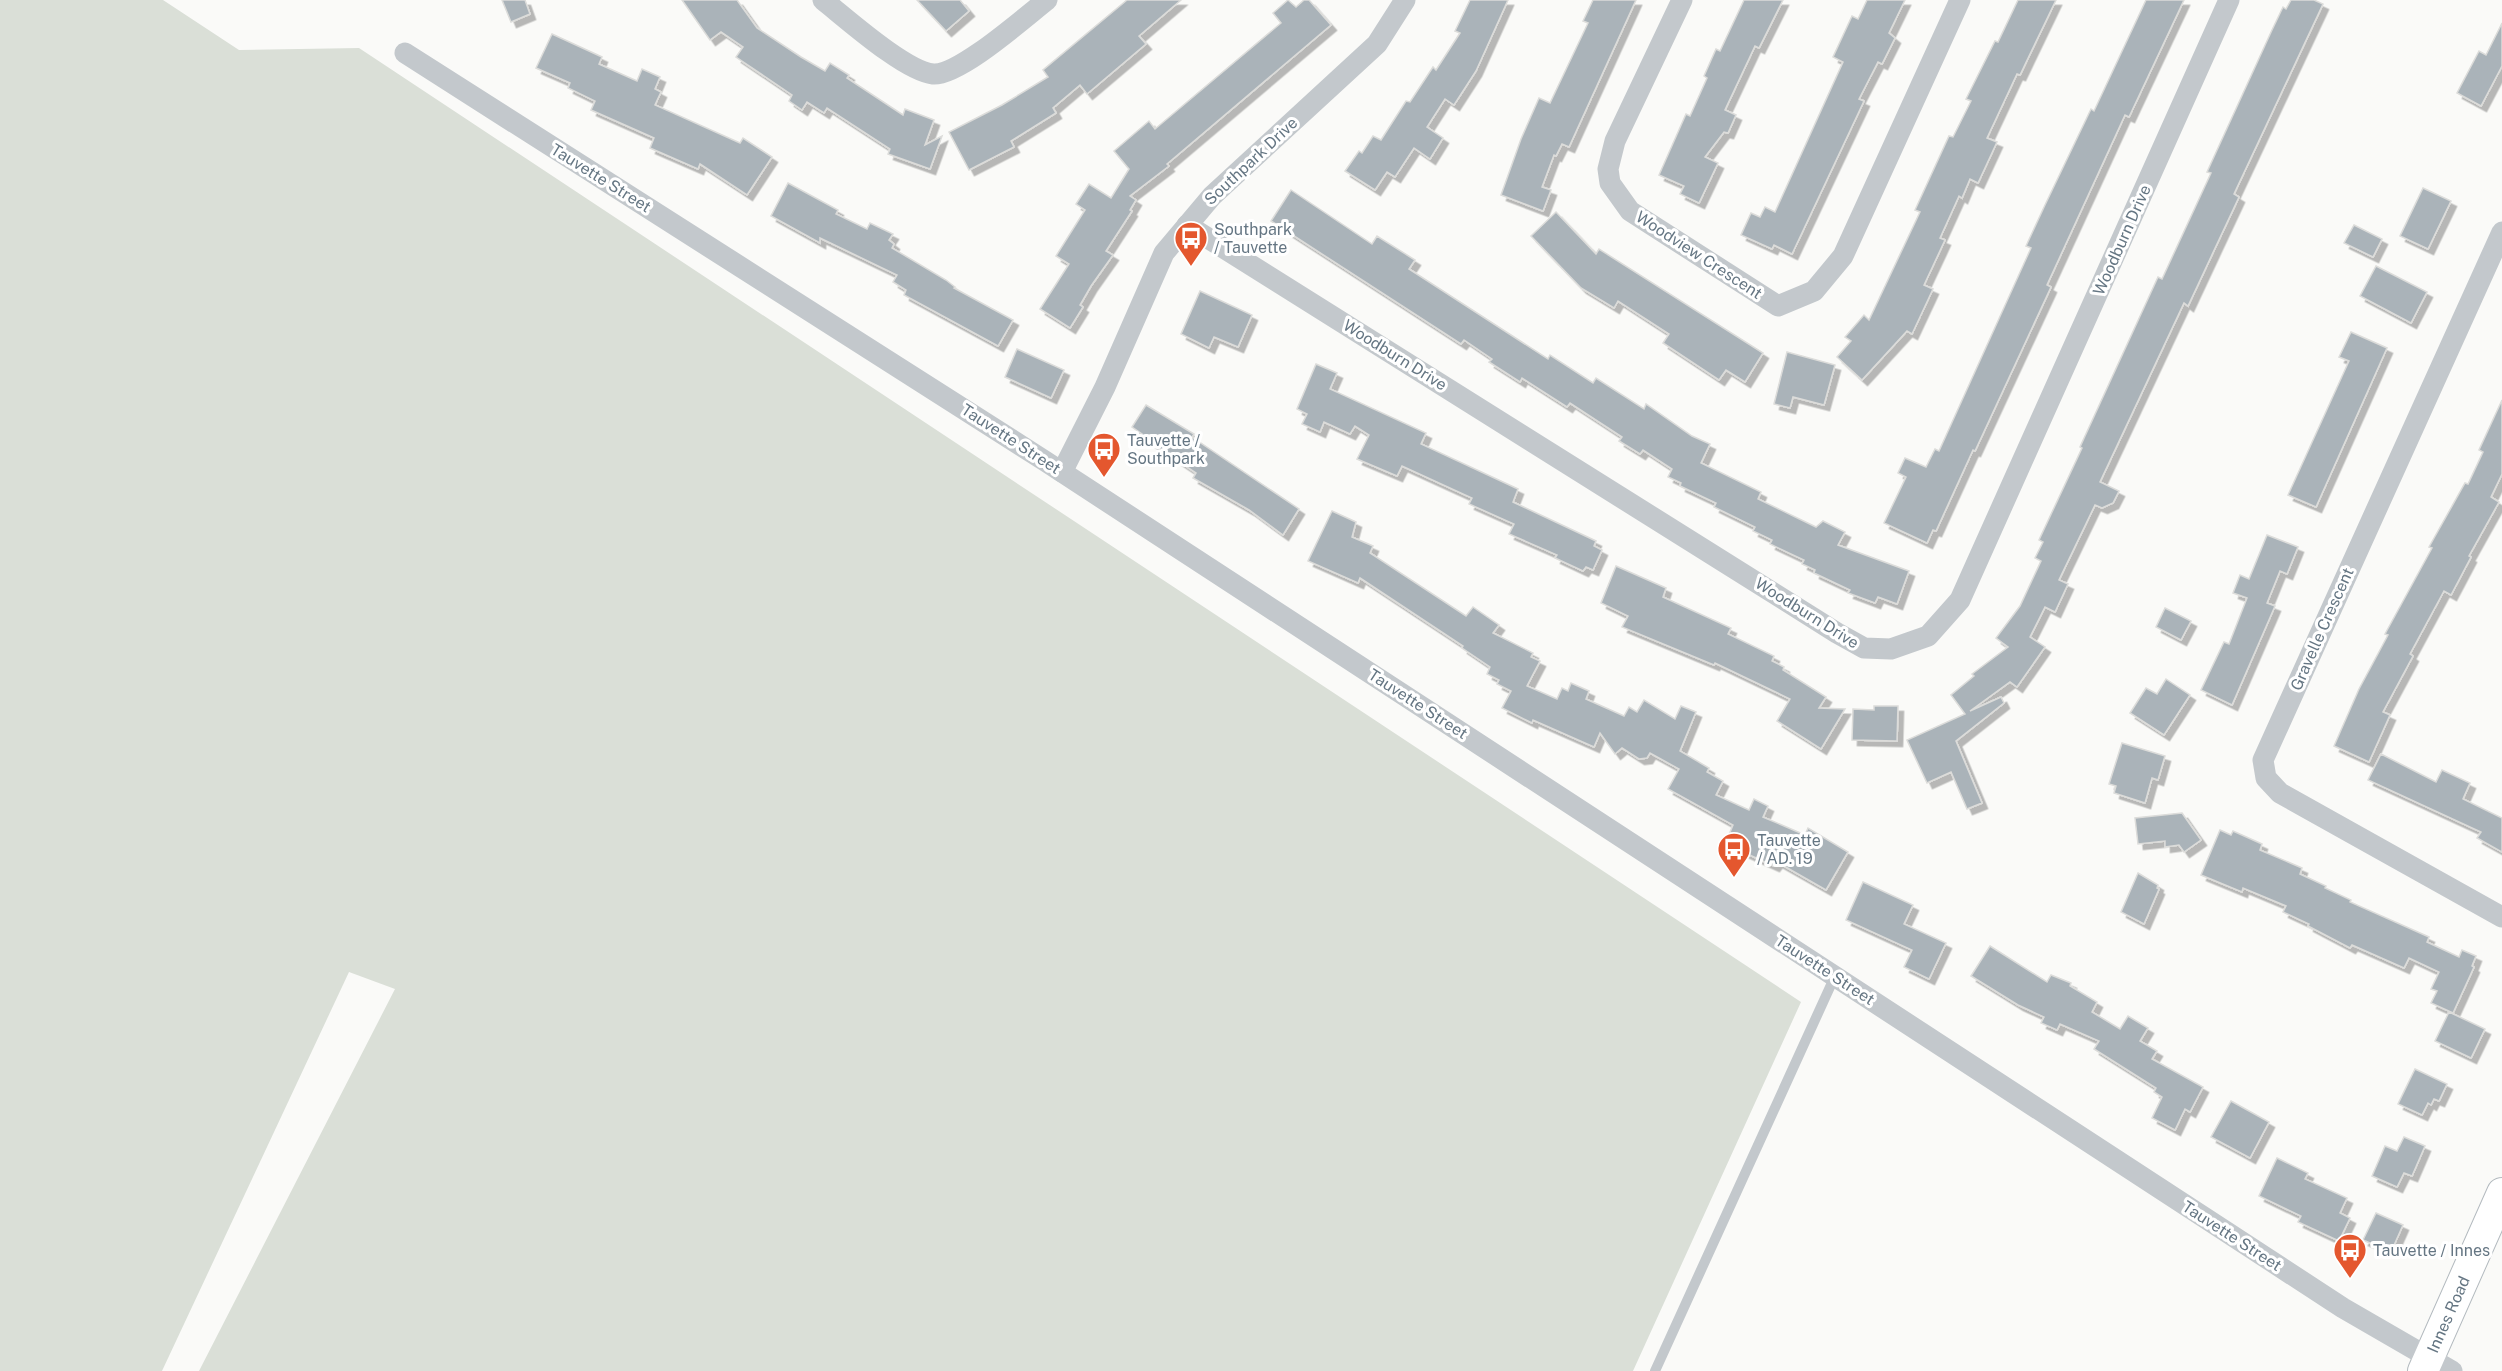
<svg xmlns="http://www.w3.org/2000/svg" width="2502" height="1371" font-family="'Public Sans',sans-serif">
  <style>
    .green { fill: #dadfd7 }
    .building { fill: #aab3b9; stroke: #dcdcda; stroke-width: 1.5; filter: url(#shadow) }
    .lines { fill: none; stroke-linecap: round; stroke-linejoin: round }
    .secondary-casing { stroke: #b3babf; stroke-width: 32 }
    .lane { stroke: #c3c8cc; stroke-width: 10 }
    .street { stroke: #c3c8cc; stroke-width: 21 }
    .secondary { stroke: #fff; stroke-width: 30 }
    .labels { text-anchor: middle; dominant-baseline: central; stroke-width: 6; stroke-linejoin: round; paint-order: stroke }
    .street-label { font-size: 16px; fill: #657683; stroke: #fff }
    .poi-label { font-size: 16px; fill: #657683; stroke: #fff; text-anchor: start }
  </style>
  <defs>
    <filter id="shadow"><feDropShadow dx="5.5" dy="5.5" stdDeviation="0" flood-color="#0004"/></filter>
  </defs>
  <rect width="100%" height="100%" fill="#fafaf8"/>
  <polygon class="green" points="0,0 163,0 239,50 359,48 1801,1002 1633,1371 199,1371 395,989 349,972 162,1371 0,1371"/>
  <g class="building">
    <polygon points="502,0 525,0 530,14 511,22"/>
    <polygon points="682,0 737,0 757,28 801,57 825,71 830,63 849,75 847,78 903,115 905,109 934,120 925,145 942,136 930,169 888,154 890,149 827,108 824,113 807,102 802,110 789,101 792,95 736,57 743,47 721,32 710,40"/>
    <polygon points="917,0 960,0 969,11 946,31"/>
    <polygon points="1127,0 1181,0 1139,36 1146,44 1087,94 1080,85 1053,108 1056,113 1011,141 1014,147 969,170 949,132 1002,105 1048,77 1043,70"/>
    <polygon points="1288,0 1296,7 1304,0 1309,0 1331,25 1167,164 1169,166 1130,196 1136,200 1130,210 1132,211 1106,251 1113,255 1091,286 1080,305 1083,307 1070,328 1040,309 1069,264 1056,256 1085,210 1076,204 1089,184 1111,198 1129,169 1114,151 1149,121 1155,129 1281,23 1273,13"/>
    <polygon points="1470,0 1508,0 1476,71 1454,105 1445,99 1427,127 1443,138 1430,159 1414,148 1395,177 1387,172 1375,190 1345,171 1359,151 1362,153 1373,136 1381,140 1406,101 1410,102 1433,67 1436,70 1460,33 1455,31"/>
    <polygon points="1593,0 1636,0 1569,147 1562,144 1556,156 1554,155 1542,187 1551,190 1543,211 1501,195 1521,139 1539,98 1550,103 1588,23 1583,21"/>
    <polygon points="1744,0 1783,0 1759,48 1755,46 1725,110 1736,115 1728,133 1724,132 1705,157 1718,163 1699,203 1680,194 1684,186 1659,175 1686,114 1690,116 1707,78 1704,76 1716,49 1720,51"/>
    <polygon points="1867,0 1905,0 1889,33 1895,38 1882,64 1878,62 1859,99 1864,101 1792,254 1774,245 1772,249 1741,235 1751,213 1760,217 1765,207 1775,212 1843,62 1833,57 1852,16 1858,19"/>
    <polygon points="2018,0 2056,0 2020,75 2017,74 1987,138 1997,142 1978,183 1970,179 1962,198 1959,196 1940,238 1945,240 1924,285 1933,289 1912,334 1907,331 1862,380 1837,357 1851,341 1845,337 1864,315 1869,320 1920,212 1915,210 1949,136 1953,137 1971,101 1966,99 1995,41 1998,42"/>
    <polygon points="2146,0 2184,0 2129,117 2125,115 2047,285 2051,287 1975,451 1973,450 1936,531 1933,530 1927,543 1884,523 1906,477 1898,473 1905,458 1926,467 1935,449 1939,451 2031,248 2026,246 2045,205 2091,109 2094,111"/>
    <polygon points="2291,0 2314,0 2323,4 2234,194 2239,197 2188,306 2184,303 2100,482 2119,491 2113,503 2102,508 2095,505 2059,580 2068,584 2055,612 2045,607 2030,637 2045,647 2017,687 2010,682 1970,711 2001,697 2004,703 1956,741 1982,803 1967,809 1951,772 1927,783 1907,740 1965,714 1951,695 1974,676 1972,674 2008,647 1996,638 2020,606 2041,561 2035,558 2043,542 2039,540 2082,448 2080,447 2158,277 2162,279 2211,173 2207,172 2272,30 2283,7 2286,9"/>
    <polygon points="2502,23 2502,66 2481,106 2457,93 2479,51 2486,55"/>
    <polygon points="552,34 602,57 599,64 637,81 642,69 660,77 655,89 661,92 655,105 740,143 743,138 772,157 747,195 700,164 698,169 650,148 654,138 591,110 595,101 568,88 570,83 536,68"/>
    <polygon points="788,183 838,210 836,214 867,229 870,223 893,234 889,240 894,244 892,248 946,280 955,287 954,288 1013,320 998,346 904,295 906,290 893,282 897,275 820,238 820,243 771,216"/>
    <polygon points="2423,188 2451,201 2428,249 2400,236"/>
    <polygon points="1291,190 1372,244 1377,236 1415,260 1409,269 1548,359 1550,355 1593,383 1596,378 1644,409 1646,404 1692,436 1710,444 1701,463 1761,492 1758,499 1816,527 1823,521 1845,532 1838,545 1909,571 1897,604 1878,597 1875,603 1848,593 1850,590 1814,573 1815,570 1802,564 1804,560 1770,544 1772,540 1753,531 1755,527 1714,507 1716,503 1680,486 1681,483 1668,477 1672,469 1643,450 1640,454 1619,441 1622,437 1570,403 1567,407 1522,378 1520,382 1489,362 1492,359 1464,340 1461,344 1271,221"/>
    <polygon points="1556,212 1596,254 1599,249 1763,353 1745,382 1726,370 1719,380 1663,343 1669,334 1618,301 1614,308 1581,288 1531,236"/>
    <polygon points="2354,225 2382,239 2373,257 2344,243"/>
    <polygon points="2376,266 2427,292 2411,323 2360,296"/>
    <polygon points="1200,291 1252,315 1238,347 1214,337 1209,348 1181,334"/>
    <polygon points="2351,332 2387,348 2316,507 2288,495 2349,361 2339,357"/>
    <polygon points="1017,349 1064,370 1051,398 1005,377"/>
    <polygon points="1787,352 1835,365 1824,405 1793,397 1790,408 1774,404"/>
    <polygon points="1316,364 1337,373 1330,389 1426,433 1421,444 1518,489 1513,502 1596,541 1594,546 1602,550 1593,570 1586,567 1583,571 1555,558 1557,555 1509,534 1514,524 1469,504 1472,498 1402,466 1397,476 1357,459 1369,435 1355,426 1350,434 1324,422 1320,432 1302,424 1307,414 1297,409"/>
    <polygon points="2502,400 2502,474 2491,497 2499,502 2469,556 2471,557 2451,595 2444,591 2410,654 2413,656 2383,712 2390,715 2369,762 2334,746 2359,689 2388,635 2385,634 2432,548 2429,547 2465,483 2468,484 2483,452 2479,450"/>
    <polygon points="1146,405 1194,434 1192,437 1299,509 1283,535 1249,510 1193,478 1196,473 1141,436 1142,434 1132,427"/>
    <polygon points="1332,511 1356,522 1352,537 1373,546 1370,553 1466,616 1473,607 1499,625 1493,633 1533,653 1531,657 1540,661 1527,686 1557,699 1562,688 1568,691 1571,683 1589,691 1586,699 1624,716 1629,707 1637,712 1644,700 1675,719 1681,706 1696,712 1680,751 1709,768 1707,772 1723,781 1716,795 1749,810 1754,799 1768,806 1763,817 1805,835 1808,828 1848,852 1826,890 1777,862 1774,866 1725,844 1733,825 1668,789 1679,769 1650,753 1647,758 1639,759 1622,748 1615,754 1600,733 1594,747 1533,720 1532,723 1502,708 1511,691 1497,684 1499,680 1487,674 1490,667 1462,648 1463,646 1360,578 1358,583 1308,561"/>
    <polygon points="2267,535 2298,547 2287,574 2280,571 2267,603 2275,606 2232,705 2201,690 2224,642 2229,644 2247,598 2233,593 2240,575 2249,579"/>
    <polygon points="1616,566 1666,588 1663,597 1731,628 1728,634 1774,656 1772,661 1784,667 1783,670 1826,697 1819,708 1845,709 1821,749 1777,721 1790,699 1715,663 1714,665 1622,627 1628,616 1601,603"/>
    <polygon points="2165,608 2191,621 2181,640 2156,627"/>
    <polygon points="2166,679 2190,695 2164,735 2130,713 2146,688 2157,694"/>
    <polygon points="1874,706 1898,706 1897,741 1852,740 1853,709 1874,710"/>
    <polygon points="2122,743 2165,756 2158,780 2152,778 2145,803 2114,793 2116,786 2109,784"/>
    <polygon points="2381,754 2436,782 2442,770 2470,783 2463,799 2502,818 2502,852 2477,838 2481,832 2368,780"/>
    <polygon points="2182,813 2201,840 2184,852 2179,845 2165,847 2165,841 2138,844 2135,818"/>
    <polygon points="2220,830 2231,835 2233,831 2262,844 2260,850 2302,868 2300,874 2326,886 2325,888 2351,900 2350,902 2429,937 2427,942 2459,957 2462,950 2476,956 2472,966 2474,967 2453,1013 2431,1003 2437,991 2431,989 2439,972 2409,958 2404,968 2352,945 2350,948 2308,926 2309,924 2283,912 2286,906 2243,888 2242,892 2201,875"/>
    <polygon points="2138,873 2158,885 2157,888 2159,889 2144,924 2121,912"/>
    <polygon points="1863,882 1913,905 1904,924 1946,943 1929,979 1904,967 1912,950 1846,920"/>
    <polygon points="1990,946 2047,982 2051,975 2071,983 2070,986 2097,1002 2092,1012 2120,1029 2128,1016 2148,1028 2140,1041 2157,1051 2152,1059 2203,1087 2190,1112 2185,1109 2175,1130 2152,1118 2162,1097 2154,1092 2156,1088 2094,1049 2099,1041 2060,1024 2057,1030 2041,1023 2044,1017 2018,1005 1971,976"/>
    <polygon points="2449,1012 2485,1029 2471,1058 2435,1041"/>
    <polygon points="2415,1069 2447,1084 2439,1101 2434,1099 2431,1105 2428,1103 2422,1115 2398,1104"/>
    <polygon points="2231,1101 2269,1122 2250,1158 2211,1137"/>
    <polygon points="2404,1137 2425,1146 2412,1176 2404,1173 2397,1187 2372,1176 2385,1146 2397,1151"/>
    <polygon points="2277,1158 2308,1173 2305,1179 2347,1198 2340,1213 2350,1218 2339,1241 2298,1222 2301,1216 2259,1196"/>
    <polygon points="2376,1213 2403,1225 2391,1252 2363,1240"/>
  </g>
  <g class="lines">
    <defs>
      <g id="secondary">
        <path id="s1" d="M2423 1371 2502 1193"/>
      </g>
    </defs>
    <use href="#secondary" class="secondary-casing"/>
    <polyline class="lane" points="1655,1371 1835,976"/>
    <g class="street">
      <path d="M823 0C847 19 905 71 933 74 959 76 1025 17 1047 0"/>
      <polyline points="1682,0 1615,141 1608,169 1610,183 1630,211 1778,306 1814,291 1843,256 1960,0"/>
      <polyline points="405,53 1045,461 2343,1308 2452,1371"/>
      <polyline points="1187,225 1837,633 1864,648 1891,649 1928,636 1960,600 2229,0"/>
      <polyline points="2502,232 2263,760 2266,778 2280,793 2502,917"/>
      <polyline points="1062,472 1105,387 1164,253 1212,196 1377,44 1405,0"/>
    </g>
    <use href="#secondary" class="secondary"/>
  </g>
  <defs>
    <symbol id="bus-pin" viewBox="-11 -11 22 30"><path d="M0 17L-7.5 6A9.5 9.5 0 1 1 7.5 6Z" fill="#e4572e" stroke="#fff"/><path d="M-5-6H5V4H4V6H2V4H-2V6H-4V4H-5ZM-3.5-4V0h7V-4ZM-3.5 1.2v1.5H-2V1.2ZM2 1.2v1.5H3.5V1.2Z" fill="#fff"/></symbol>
  </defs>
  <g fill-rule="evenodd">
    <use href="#bus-pin" x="1172" y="219" width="38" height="52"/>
    <use href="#bus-pin" x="1085" y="430" width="38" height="52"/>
    <use href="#bus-pin" x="1715" y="830" width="38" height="52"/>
    <use href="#bus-pin" x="2331" y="1231" width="38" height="52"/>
  </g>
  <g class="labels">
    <g class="street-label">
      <text transform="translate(1251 161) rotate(-43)">Southpark Drive</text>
      <text transform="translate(601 178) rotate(32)">Tauvette Street</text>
      <text transform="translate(2122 240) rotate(-66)">Woodburn Drive</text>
      <text transform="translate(1699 255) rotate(33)">Woodview Crescent</text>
      <text transform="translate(1395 355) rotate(32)">Woodburn Drive</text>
      <text transform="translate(1011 439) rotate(33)">Tauvette Street</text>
      <text transform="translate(1807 613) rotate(32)">Woodburn Drive</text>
      <text transform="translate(2322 629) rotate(-66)">Gravelle Crescent</text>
      <text transform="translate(1418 704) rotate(33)">Tauvette Street</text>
      <text transform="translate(1825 970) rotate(33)">Tauvette Street</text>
      <text transform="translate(2232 1236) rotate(33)">Tauvette Street</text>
      <text stroke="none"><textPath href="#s1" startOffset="62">Innes Road</textPath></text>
    </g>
    <g class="poi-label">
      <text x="1214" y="229">Southpark<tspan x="1214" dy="18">/ Tauvette</tspan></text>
      <text x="1127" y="440">Tauvette /<tspan x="1127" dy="18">Southpark</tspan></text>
      <text x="1757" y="840">Tauvette<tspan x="1757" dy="18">/ AD. 19</tspan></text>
      <text x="2373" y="1250">Tauvette / Innes</text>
    </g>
  </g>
</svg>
